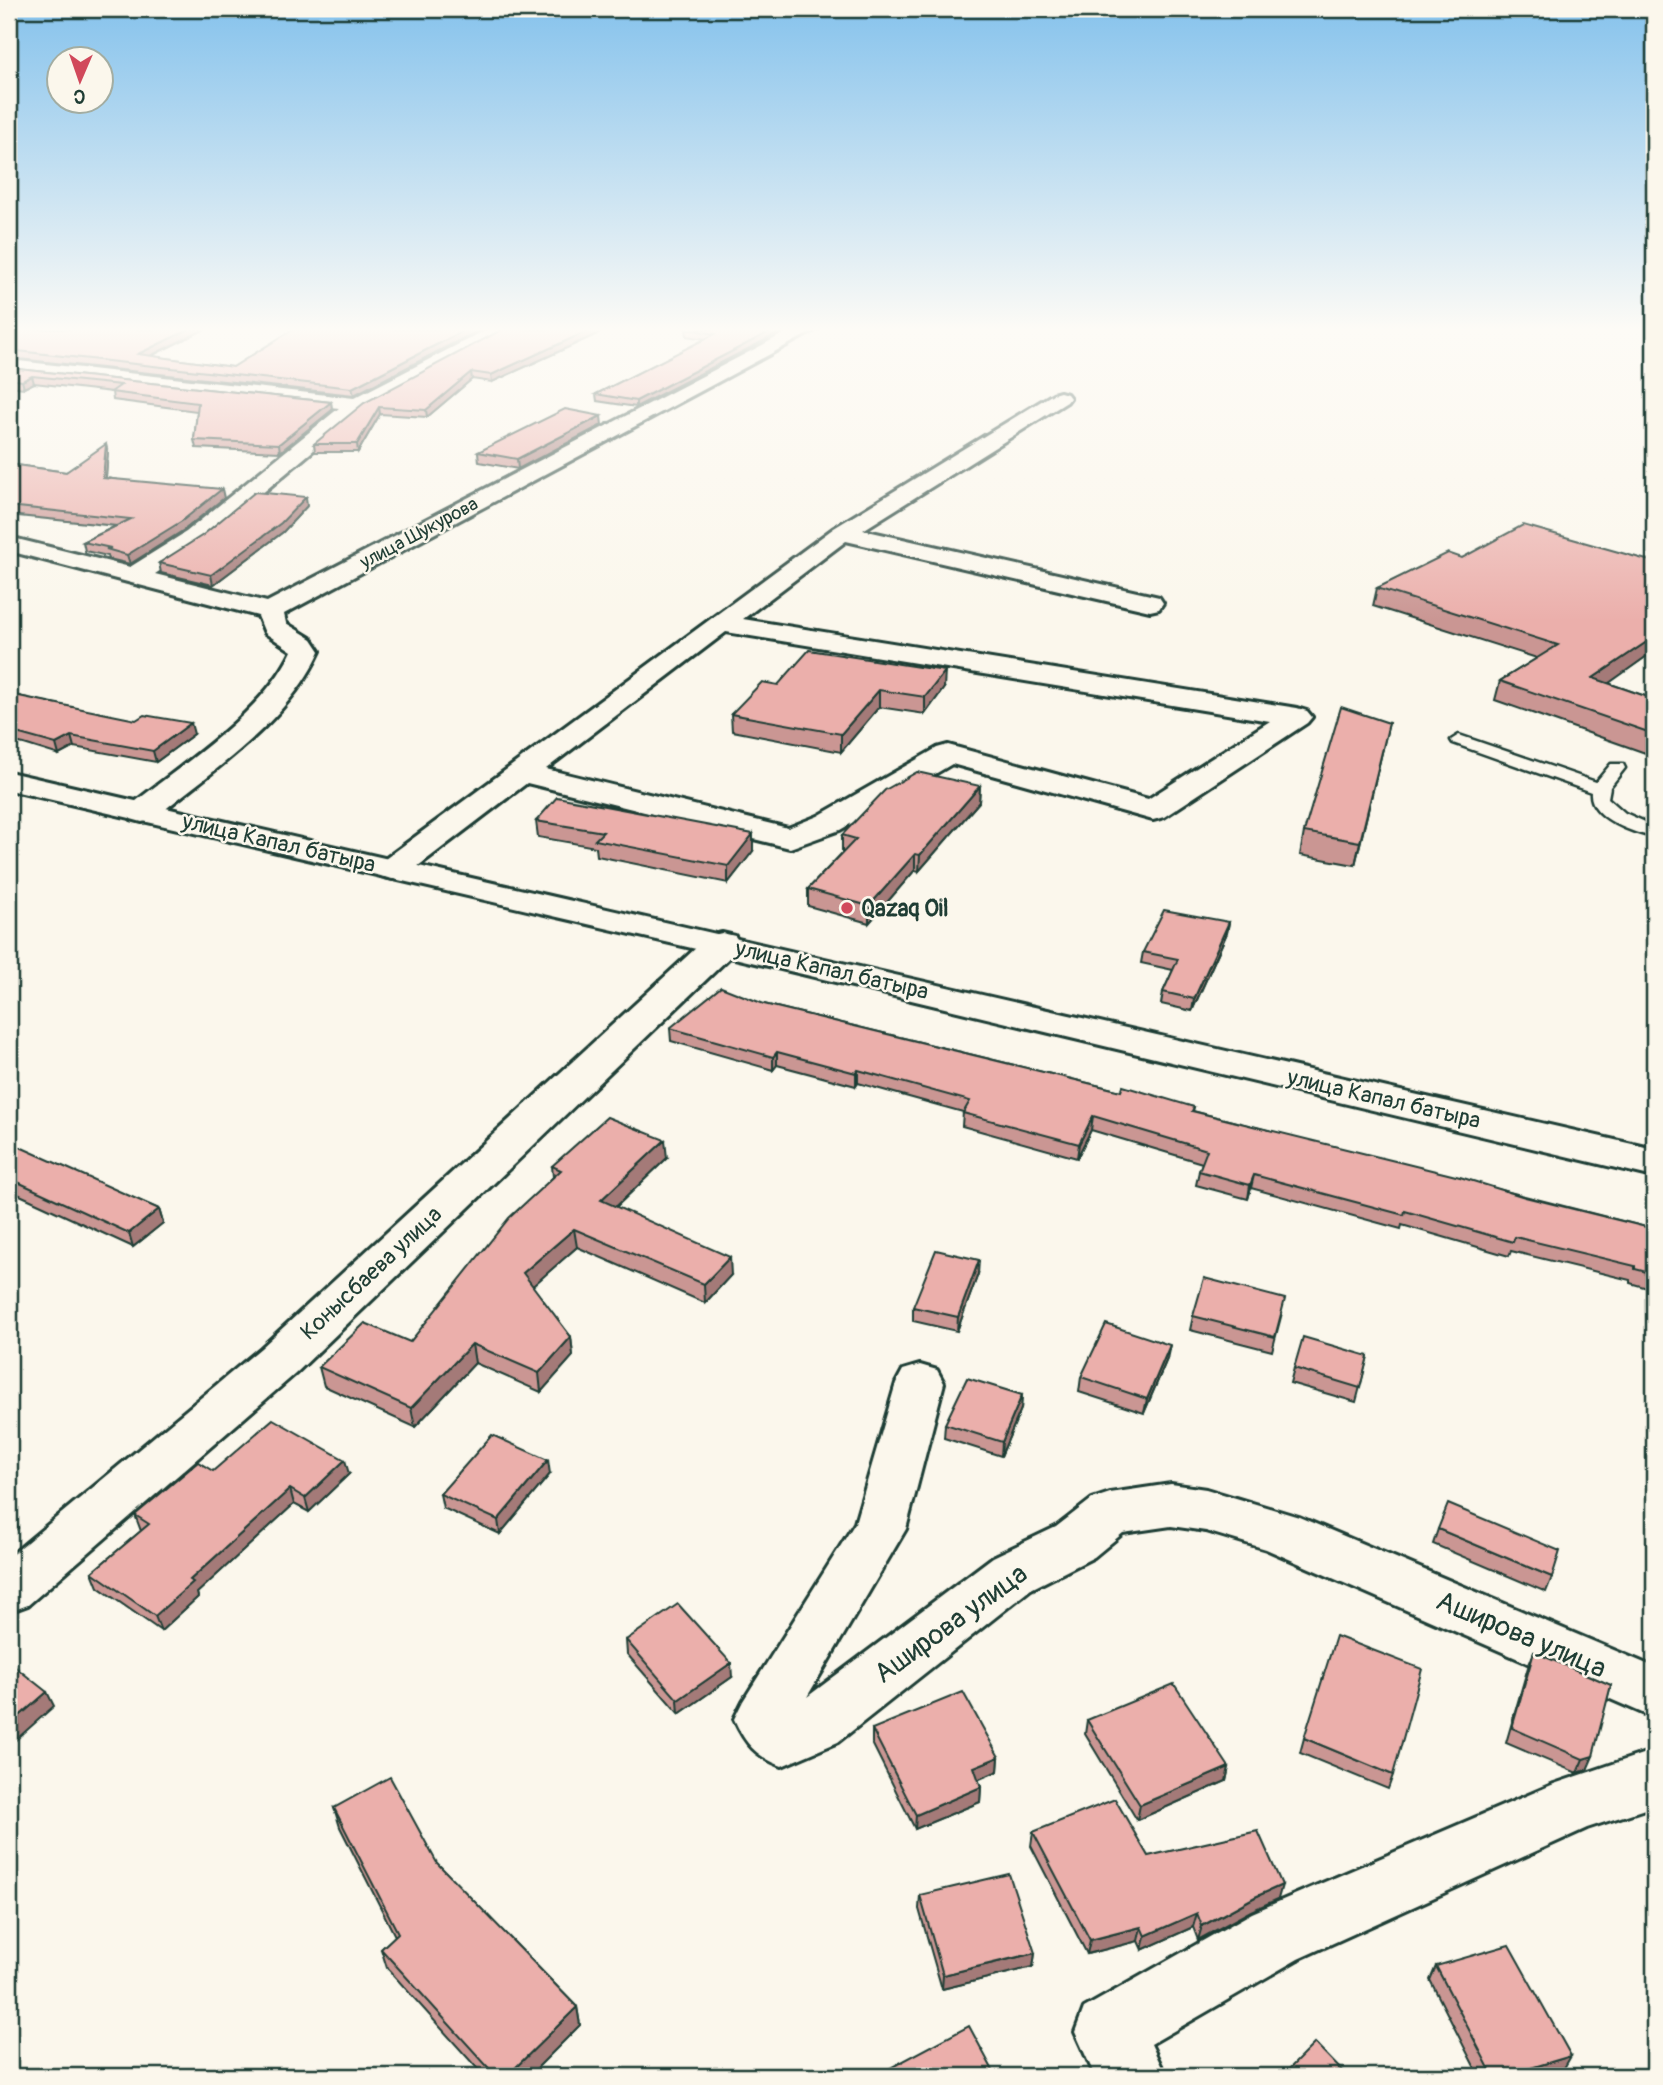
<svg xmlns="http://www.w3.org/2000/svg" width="1663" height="2085" font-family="Pangolin,sans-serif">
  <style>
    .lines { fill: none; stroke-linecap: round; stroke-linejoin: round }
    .lane-casing { stroke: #1f3d34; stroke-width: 5 }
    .street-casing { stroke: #1f3d34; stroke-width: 6 }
    .secondary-casing { stroke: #1f3d34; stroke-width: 6 }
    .lane { fill: #fbf7ec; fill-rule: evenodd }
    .street { fill: #fbf7ec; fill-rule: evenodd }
    .secondary { fill: #fbf7ec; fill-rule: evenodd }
    .wall { fill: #ca9693; stroke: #1f3d34; stroke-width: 2 }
    .shaded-wall { fill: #a47a78; stroke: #1f3d34; stroke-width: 2 }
    .building { fill: #ebafab; stroke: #1f3d34; stroke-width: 2 }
    .poi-dot { fill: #d1495b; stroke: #fbf7ec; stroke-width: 2.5 }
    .labels { text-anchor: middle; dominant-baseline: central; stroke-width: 5; stroke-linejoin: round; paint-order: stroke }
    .far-street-label { font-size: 19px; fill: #1f3d34; stroke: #fbf7ec }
    .street-label { font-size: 23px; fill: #1f3d34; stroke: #fbf7ec }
    .poi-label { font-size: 23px; font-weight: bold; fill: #1f3d34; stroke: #fbf7ec; text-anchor: start }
    .near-street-label { font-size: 28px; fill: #1f3d34; stroke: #fbf7ec }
  </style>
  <rect width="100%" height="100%" fill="#fbf7ec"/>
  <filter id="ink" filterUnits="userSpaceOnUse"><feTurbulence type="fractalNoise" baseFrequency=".0143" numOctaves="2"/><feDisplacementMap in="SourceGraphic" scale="14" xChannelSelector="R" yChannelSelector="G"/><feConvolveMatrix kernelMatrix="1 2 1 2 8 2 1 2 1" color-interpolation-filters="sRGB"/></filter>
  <g filter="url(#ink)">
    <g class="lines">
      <defs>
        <path id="lane" d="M1459 735 1596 782 1611 764H1623L1625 768 1610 787 1608 798 1625 813 1654 826V837C1634 833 1589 818 1591 792L1453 743 1451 740Z"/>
        <g id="street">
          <path d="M488 329H512L364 408 204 542 155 574 267 602 793 329H817L284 614 286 623 312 639 320 651C288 722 212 771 153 819L142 822 131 819 126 812 131 805C184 763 263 713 292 651L265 633 258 616 9 551V537L130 567 186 532 339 408 9 372V360L354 398Z"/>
          <path d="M1060 392 1067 394 1070 398 1067 402 863 530 1159 597 1163 603 1159 609 1150 611 846 541 743 619 1297 708 1307 711 1312 717 1307 723 1164 817 1153 820 952 764 840 830 790 848 527 783 405 876 393 879 381 876 376 869 381 862 834 528 1053 394ZM726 632 1270 721 1148 799 948 745 937 748 818 816 788 828 546 769Z"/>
          <polygon points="722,933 735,936 740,944 735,952 295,1374 28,1605 9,1612 9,1557 261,1348 709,936"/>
          <path d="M920 1365 937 1370 944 1383 906 1529 807 1697 993 1557 1056 1527 1092 1499 1110 1493 1171 1484 1206 1489 1299 1517 1654 1667V1718L1266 1549 1206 1531 1171 1526 1123 1533 1094 1557 1031 1589 838 1742 782 1766C756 1756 746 1745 734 1719L743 1701 855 1523 896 1383 903 1370Z"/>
          <polygon points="1654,1750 1654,1806 1587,1828 1298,1959 1151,2044 1166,2076 1095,2076 1075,2032 1084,2008 1252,1913 1554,1784"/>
        </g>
        <polygon id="secondary" points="9,772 1654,1149 1654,1177 722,955 9,790"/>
      </defs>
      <use href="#lane" class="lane-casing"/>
      <use href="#street" class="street-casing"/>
      <use href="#secondary" class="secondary-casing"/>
      <use href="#lane" class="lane"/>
      <use href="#street" class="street"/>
      <use href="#secondary" class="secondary"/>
    </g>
    <g class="wall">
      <polygon points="9,329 205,329 151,356 233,367 294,329 481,329 354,395 9,358"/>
      <polygon points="503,329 608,329 492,382 472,379 427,417 380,414 358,452 315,452 314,444"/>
      <polygon points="786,329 636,407 597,401 596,394 706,339 687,336 686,330"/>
      <polygon points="9,368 331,402 332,410 280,452 196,448 194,440 197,411 113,400 112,392 34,383 24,388 9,386"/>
      <polygon points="602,425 518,469 479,462 478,452"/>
      <polygon points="108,452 106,478 224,498 184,530 130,564 109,559 108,556 85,551 83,542 116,526 9,515 9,464 66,472"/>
      <polygon points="307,506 283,532 213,585 161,573 159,563"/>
      <polygon points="1462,558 1654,562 1654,651 1608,683 1654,699 1654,756 1495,700 1500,681 1537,658 1373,606 1377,588"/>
      <polygon points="778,685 944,688 925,714 879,707 841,752 732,731 731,714"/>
      <polygon points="9,694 194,734 156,762 74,747 59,755 24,744 9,741"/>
      <polygon points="1384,744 1355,865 1300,855 1304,832"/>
      <polygon points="980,786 979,802 919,871 915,870 869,923 808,906 808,889 843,852 842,852 842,835"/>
      <polygon points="536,821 753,851 728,883 597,856 596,847 538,837"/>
      <polygon points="1229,922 1227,933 1192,1011 1161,1004 1163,992 1173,970 1141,963 1143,952"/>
      <polygon points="764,1004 1121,1091 1194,1107 1193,1111 1654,1229 1654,1290 1630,1283 1630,1280 1511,1251 1509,1256 1402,1225 1401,1229 1251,1188 1248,1199 1196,1185 1199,1171 1202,1163 1091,1130 1077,1158 962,1126 963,1112 858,1083 856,1086 777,1065 773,1070 671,1041 670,1028"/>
      <polygon points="9,1145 159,1209 163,1223 133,1247 9,1190"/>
      <polygon points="667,1158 616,1207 731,1275 705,1303 577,1247 532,1286 571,1337 573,1356 541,1392 475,1363 415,1427 324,1386 319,1367 410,1342 553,1177 552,1166"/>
      <polygon points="978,1274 957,1331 913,1321 913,1307"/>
      <polygon points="1282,1313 1272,1351 1190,1330 1193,1316"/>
      <polygon points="1368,1356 1356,1402 1290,1383 1294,1368"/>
      <polygon points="1167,1359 1144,1413 1079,1392 1081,1377"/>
      <polygon points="1022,1395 1021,1409 1001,1456 944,1438 945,1424"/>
      <polygon points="213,1471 349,1474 309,1512 294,1504 197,1593 198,1597 161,1631 98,1587 92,1572 141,1531 135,1515"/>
      <polygon points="550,1474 500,1534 443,1508 440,1494"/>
      <polygon points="1438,1529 1552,1577 1546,1592 1433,1544"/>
      <polygon points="626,1640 732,1677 679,1714 627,1654"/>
      <polygon points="1534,1652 1611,1685 1587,1770 1577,1773 1506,1743 1528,1667"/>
      <polygon points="1087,1720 1229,1767 1226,1781 1137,1820 1085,1734"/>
      <polygon points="872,1729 999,1757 998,1771 978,1779 981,1787 980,1802 915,1829 872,1743"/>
      <polygon points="1304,1738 1393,1775 1388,1789 1300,1753"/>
      <polygon points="334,1808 437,1863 577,2007 580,2025 529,2076 484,2076 387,1968 381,1949 395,1936 340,1827"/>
      <polygon points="1033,1832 1148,1856 1278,1899 1251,1911 1198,1940 1193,1927 1142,1950 1138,1941 1087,1954 1031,1846"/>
      <polygon points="920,1895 1035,1953 1033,1967 942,1989 919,1909"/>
      <polygon points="1436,1966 1563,2070 1541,2076 1479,2076 1430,1980"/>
    </g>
    <g class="shaded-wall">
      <polygon points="190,329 205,329 140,361 138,354"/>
      <polygon points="467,329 481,329 354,395 352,388"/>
      <polygon points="592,329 608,329 492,382 491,375"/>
      <polygon points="775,329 786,329 636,407 636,401"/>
      <polygon points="471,372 472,379 427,417 426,410"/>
      <polygon points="32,376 34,383 24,388 22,381"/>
      <polygon points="331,402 332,410 280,452 279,444"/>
      <polygon points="379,407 380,414 358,452 357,444"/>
      <polygon points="601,416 602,425 518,469 517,459"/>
      <polygon points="106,444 108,452 105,487 103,478"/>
      <polygon points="222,489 224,498 184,530 130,564 127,555"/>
      <polygon points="306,497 307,506 283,532 213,585 211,575"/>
      <polygon points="1654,637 1654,651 1588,698 1593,678"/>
      <polygon points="945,671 944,688 925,714 925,697"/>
      <polygon points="879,690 879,707 841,752 841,734"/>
      <polygon points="191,723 194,734 156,762 153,751"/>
      <polygon points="1389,723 1384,744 1355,865 1360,842"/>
      <polygon points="71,736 74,747 59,755 56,744"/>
      <polygon points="980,786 979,802 919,871 920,855"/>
      <polygon points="753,834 753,851 728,883 728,866"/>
      <polygon points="915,854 915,870 869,923 869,906"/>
      <polygon points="1229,922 1227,933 1192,1011 1194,999"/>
      <polygon points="777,1052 777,1065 773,1070 773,1057"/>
      <polygon points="858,1070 858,1083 856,1086 856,1073"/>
      <polygon points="1093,1116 1091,1130 1077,1158 1079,1144"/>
      <polygon points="665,1140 667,1158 603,1219 601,1200"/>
      <polygon points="1254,1175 1251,1188 1248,1199 1250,1185"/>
      <polygon points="159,1209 163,1223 133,1247 129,1233"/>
      <polygon points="574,1229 577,1247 526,1292 523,1273"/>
      <polygon points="730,1257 731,1275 705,1303 704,1284"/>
      <polygon points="979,1260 978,1274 957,1331 958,1317"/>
      <polygon points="571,1337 573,1356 541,1392 539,1373"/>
      <polygon points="472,1344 475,1363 415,1427 411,1408"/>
      <polygon points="1170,1345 1167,1359 1144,1413 1147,1399"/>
      <polygon points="1022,1395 1021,1409 1001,1456 1002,1442"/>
      <polygon points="345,1460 349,1474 309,1512 305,1498"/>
      <polygon points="548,1460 550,1474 500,1534 498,1520"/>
      <polygon points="290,1489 294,1504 197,1593 198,1597 161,1631 155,1616 190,1580"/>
      <polygon points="12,1514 18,1528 9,1535 9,1516"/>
      <polygon points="731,1663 732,1677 679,1714 678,1700"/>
      <polygon points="47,1692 54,1706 9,1746 9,1725"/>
      <polygon points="1593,1756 1587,1770 1577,1773 1583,1759"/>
      <polygon points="999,1757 998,1771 973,1782 974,1767"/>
      <polygon points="1229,1767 1226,1781 1137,1820 1140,1805"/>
      <polygon points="981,1787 980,1802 915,1829 916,1815"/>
      <polygon points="1282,1885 1278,1899 1251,1911 1198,1940 1202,1926 1255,1897"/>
      <polygon points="1197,1913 1193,1927 1142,1950 1145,1936"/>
      <polygon points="1141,1927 1138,1941 1087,1954 1090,1940"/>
      <polygon points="1035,1953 1033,1967 942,1989 943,1975"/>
      <polygon points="577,2007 580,2025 529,2076 507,2076"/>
      <polygon points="1571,2056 1563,2070 1541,2076 1503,2076"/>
    </g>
    <g class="building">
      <polygon points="9,329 190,329 138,354 233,367 294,329 467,329 352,388 9,350"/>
      <polygon points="503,329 592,329 491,375 471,372 426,410 379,407 357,444 314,444 364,403"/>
      <polygon points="775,329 636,401 596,394 715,334 687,329"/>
      <polygon points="9,368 331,402 279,444 194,440 198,403 111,392 121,385 32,376 22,381 9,379"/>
      <polygon points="565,409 601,416 517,459 478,452"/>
      <polygon points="106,444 103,478 222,489 182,521 127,555 106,549 111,548 83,542 131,519 9,506 9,464 66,472"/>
      <polygon points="255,492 306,497 281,523 211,575 159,563 203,535"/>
      <polygon points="1523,525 1654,562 1654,637 1593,678 1654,699 1654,734 1500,681 1558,645 1377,588 1448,553 1462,558"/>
      <polygon points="809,650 945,671 925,697 879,690 841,734 731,714 762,682 778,685"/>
      <polygon points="9,694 136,720 144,715 191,723 153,751 71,736 56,744 9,731"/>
      <polygon points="1341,707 1389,723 1360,842 1304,832"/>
      <polygon points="917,772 980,786 920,855 915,854 869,906 808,889 856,839 842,835 885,790"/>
      <polygon points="557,797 753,834 728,866 595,840 603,832 536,821"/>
      <polygon points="1164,910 1229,922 1194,999 1163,992 1178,959 1143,952"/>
      <polygon points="721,987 764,1004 1121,1091 1123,1086 1194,1107 1192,1111 1460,1177 1525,1197 1654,1229 1654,1274 1635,1269 1635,1266 1515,1237 1513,1242 1405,1211 1404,1215 1254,1175 1250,1185 1199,1171 1207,1150 1093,1116 1079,1144 963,1113 970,1101 858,1070 856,1073 777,1052 773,1057 670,1028"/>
      <polygon points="607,1117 665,1140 601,1200 730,1257 704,1284 574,1229 523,1273 571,1337 539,1373 472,1344 411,1408 319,1367 365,1323 410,1342 509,1218 561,1170 552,1166"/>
      <polygon points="11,1143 159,1209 129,1233 9,1178 9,1145"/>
      <polygon points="936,1250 979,1260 958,1317 913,1307"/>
      <polygon points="1204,1278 1285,1299 1275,1337 1193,1316"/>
      <polygon points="1106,1324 1170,1345 1147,1399 1081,1377"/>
      <polygon points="1303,1337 1368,1356 1360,1388 1294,1368"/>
      <polygon points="967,1378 1022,1395 1002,1442 945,1424"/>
      <polygon points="273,1419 345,1460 305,1498 290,1489 190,1580 193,1582 155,1616 92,1572 149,1524 135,1515 198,1462 213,1471"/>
      <polygon points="492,1435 548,1460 498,1520 440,1494"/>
      <polygon points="1448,1504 1560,1551 1552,1577 1438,1529"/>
      <polygon points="678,1604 731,1663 678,1700 626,1640"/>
      <polygon points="1336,1636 1422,1669 1393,1775 1304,1738"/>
      <polygon points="1534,1652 1611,1685 1593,1756 1583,1759 1512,1728"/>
      <polygon points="9,1662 47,1692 9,1725"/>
      <polygon points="1174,1684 1229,1767 1140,1805 1087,1720"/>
      <polygon points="963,1692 999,1757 974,1767 981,1787 916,1815 872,1729"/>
      <polygon points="390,1777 437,1863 577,2007 507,2076 496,2076 381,1949 398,1933 334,1808"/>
      <polygon points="1115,1799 1148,1856 1258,1831 1282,1885 1255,1897 1202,1926 1197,1913 1145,1936 1141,1927 1090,1940 1033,1832"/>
      <polygon points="1009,1874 1035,1953 943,1975 920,1895"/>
      <polygon points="1509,1945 1571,2056 1503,2076 1493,2076 1436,1966"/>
      <polygon points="969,2026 996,2076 878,2076 877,2075"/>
      <polygon points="1315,2043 1347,2076 1282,2076"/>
    </g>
  </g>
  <linearGradient id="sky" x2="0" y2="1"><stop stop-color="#85c2ec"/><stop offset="0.53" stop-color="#fdfbf6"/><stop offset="1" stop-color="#fdfbf6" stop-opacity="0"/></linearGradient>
  <rect width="1663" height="621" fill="url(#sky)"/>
  <circle class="poi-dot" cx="847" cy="908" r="7"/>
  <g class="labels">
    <g class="far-street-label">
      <text transform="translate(419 533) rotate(-28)">улица Шукурова</text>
    </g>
    <g class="street-label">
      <text transform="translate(279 843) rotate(13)">улица Капал батыра</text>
      <text transform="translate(832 970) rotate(13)">улица Капал батыра</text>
      <text transform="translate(1384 1099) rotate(13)">улица Капал батыра</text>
      <text transform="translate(371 1273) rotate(-43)">Конысбаева улица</text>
    </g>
    <g class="poi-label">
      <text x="861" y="908">Qazaq Oil</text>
    </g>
    <g class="near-street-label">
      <text transform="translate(951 1624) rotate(-36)">Аширова улица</text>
      <text transform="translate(1521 1635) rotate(23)">Аширова улица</text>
    </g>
  </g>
  <rect width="1663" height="2085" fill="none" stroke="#fbf7ec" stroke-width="35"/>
  <rect x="18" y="18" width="1628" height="2050" fill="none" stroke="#1f3d34" stroke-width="2.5" filter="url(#ink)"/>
  <g transform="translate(80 80) rotate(182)"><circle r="33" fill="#fbf7ec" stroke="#a3ada2" stroke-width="2"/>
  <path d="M0-5L12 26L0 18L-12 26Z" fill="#d1495b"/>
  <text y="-10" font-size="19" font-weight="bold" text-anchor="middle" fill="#1f3d34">С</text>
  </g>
</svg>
